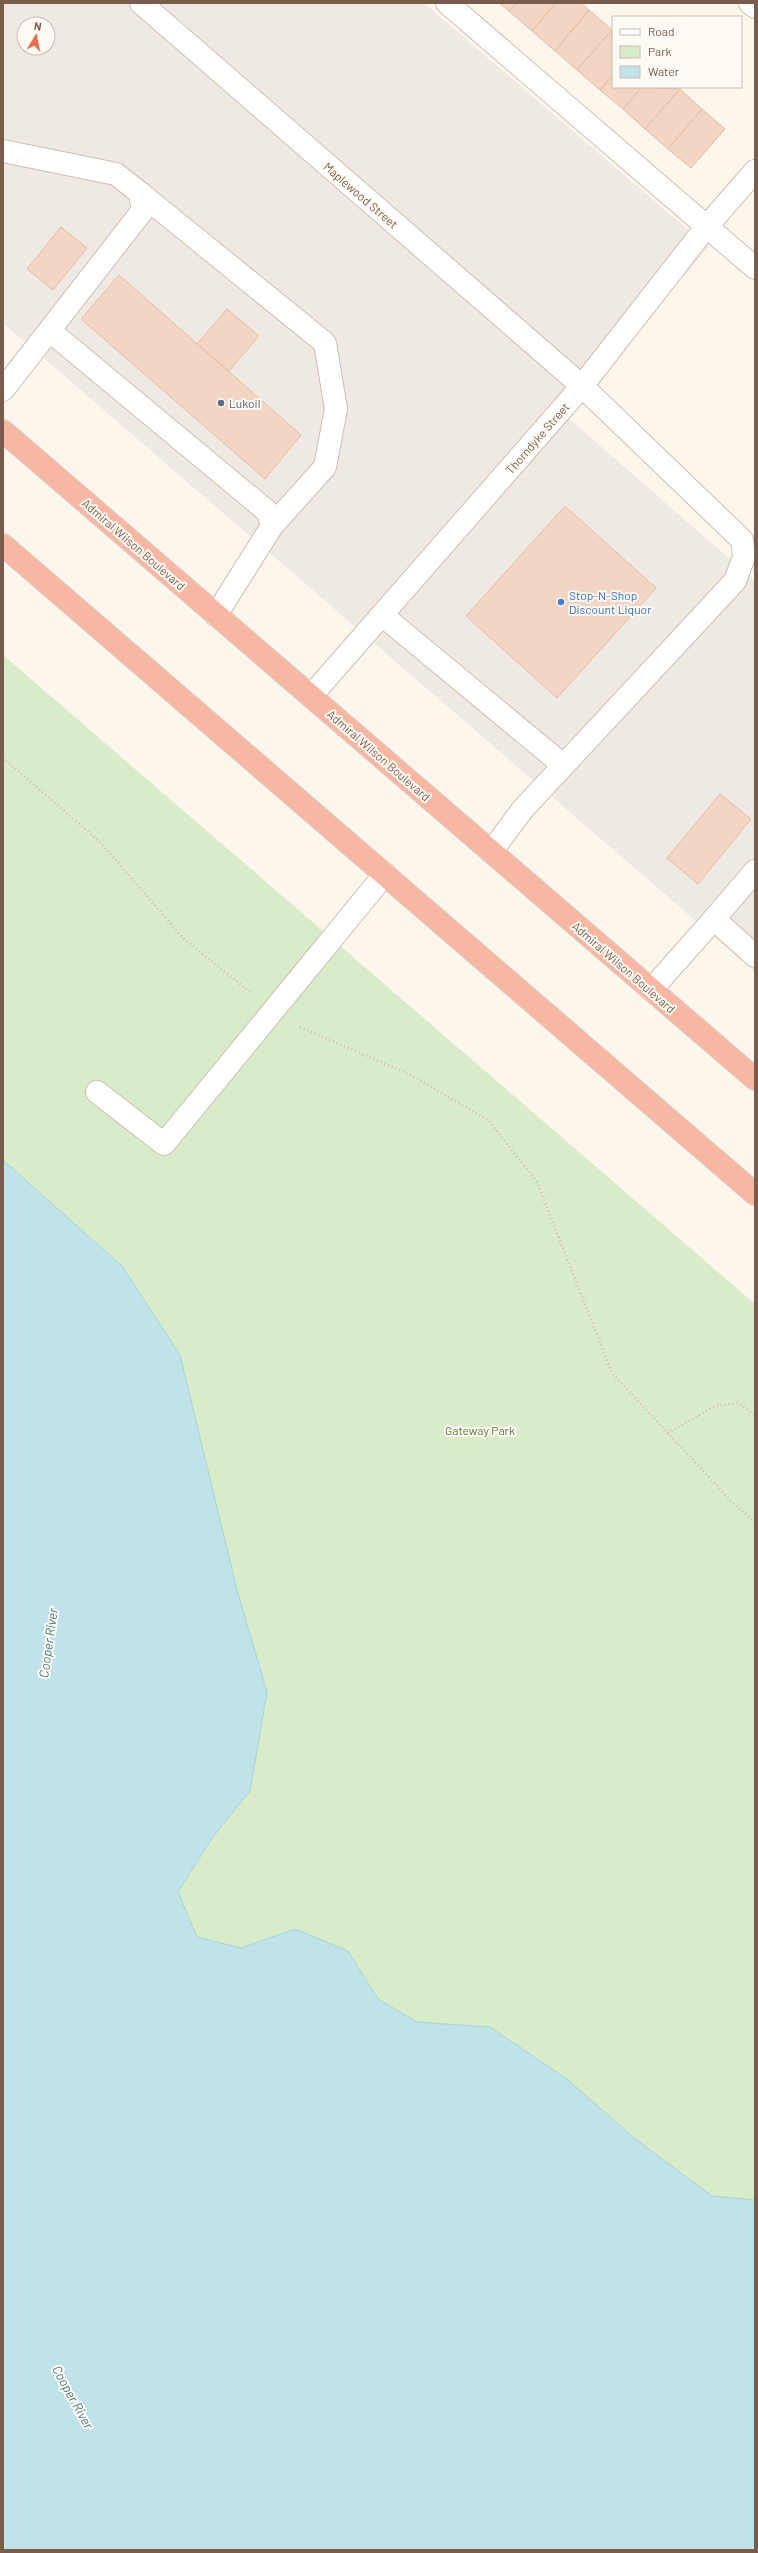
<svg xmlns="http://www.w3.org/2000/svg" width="758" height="2553" font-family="Barlow,sans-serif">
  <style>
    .industrial { fill: #efe9e4; fill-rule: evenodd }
    .green { fill: #d8ecc9 }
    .water { fill: #bfe3e8; stroke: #a5d3da }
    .building { fill: #f3d5c3; stroke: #e6bba3 }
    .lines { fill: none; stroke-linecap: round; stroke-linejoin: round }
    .minor-casing { stroke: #d1beb0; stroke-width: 24 }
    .highway-casing { stroke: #dad1cd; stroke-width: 24 }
    .path { stroke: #d9b8a5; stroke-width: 2.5; stroke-dasharray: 1 3; stroke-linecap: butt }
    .minor { stroke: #fff; stroke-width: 22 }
    .highway { stroke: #f7b7a3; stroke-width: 22 }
    .service-dot { fill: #5c6f8a; stroke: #fffaf3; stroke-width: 1.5 }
    .shop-dot { fill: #3f7fe0; stroke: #fffaf3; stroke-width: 1.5 }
    .labels { text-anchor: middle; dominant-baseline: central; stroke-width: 4; stroke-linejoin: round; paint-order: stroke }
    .street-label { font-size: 12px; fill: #7a5c4d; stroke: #fffaf3 }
    .service-label { font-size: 12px; fill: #4e5e75; stroke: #fffaf3; text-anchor: start }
    .shop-label { font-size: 12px; fill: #366cbe; stroke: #fffaf3; text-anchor: start }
    .park-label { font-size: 12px; fill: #537a41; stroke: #fffaf3 }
    .water-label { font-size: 13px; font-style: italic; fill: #437c86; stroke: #fffaf3 }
  </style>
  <rect width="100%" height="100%" fill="#fdf6ec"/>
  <path class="industrial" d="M3 3H424L708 247 566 416 755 581V972L3 323ZM24 24H48V48H24Z"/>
  <polygon class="green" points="3,655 755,1304 755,2200 712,2196 634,2138 567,2079 490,2027 417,2022 378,1999 348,1951 295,1929 241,1948 197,1937 178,1892 212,1838 250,1791 267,1692 237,1590 122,1266 3,1160"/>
  <polygon class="water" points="3,1160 122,1266 180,1355 237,1590 267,1692 250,1791 212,1838 178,1892 197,1937 241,1948 295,1929 348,1951 378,1999 417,2022 490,2027 567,2079 634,2138 712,2196 755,2200 755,2550 3,2550"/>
  <g class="building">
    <polygon points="499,3 517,3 509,11"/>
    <polygon points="517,3 556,3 532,31 509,11"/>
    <polygon points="556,3 581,3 589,10 555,51 532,31"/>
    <polygon points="589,10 612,30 577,70 555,51"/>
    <polygon points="612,30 613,75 600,90 577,70"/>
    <polygon points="613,75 613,87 642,87 623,109 600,90"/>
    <polygon points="642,87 680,89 645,129 623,109"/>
    <polygon points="680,89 702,109 668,149 645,129"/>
    <polygon points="702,109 725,129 691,168 668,149"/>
    <polygon points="61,227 87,248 53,290 27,269"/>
    <polygon points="119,275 301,435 265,479 81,319"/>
    <polygon points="227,309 259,336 229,371 197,344"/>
    <polygon points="565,506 656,588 557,698 466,616"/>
    <polygon points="720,794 751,819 698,884 667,858"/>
  </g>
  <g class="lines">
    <defs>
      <g id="minor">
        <polyline points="141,3 582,386 742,540 744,557 735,581 523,809 491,852"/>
        <polyline points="447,3 755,268"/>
        <polyline points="750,3 755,7"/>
        <polyline points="3,151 116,174 140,193 143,210 3,390"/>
        <polyline points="140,193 325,343 336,409 325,467 272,526"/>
        <polyline points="50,331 268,512 272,526 216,615"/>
        <polyline points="382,615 563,765"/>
        <polyline points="311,696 582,386 707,226 755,171"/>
        <polyline points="755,871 714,919 755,956"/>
        <polyline points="651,990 714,919"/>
        <polyline points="97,1092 164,1144 385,874"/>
      </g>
      <g id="highway">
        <polyline points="3,431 755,1079"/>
        <polyline points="3,545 755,1194"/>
      </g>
    </defs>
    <use href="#minor" class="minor-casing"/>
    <use href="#highway" class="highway-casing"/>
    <g class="path">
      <polyline points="3,758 100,842 184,939 250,992"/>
      <polyline points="300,1027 411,1075 489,1121 537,1182 612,1373 732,1502 755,1522"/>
      <polyline points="668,1433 715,1406 738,1403 755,1415"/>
    </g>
    <use href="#minor" class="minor"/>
    <use href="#highway" class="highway"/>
  </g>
  <circle class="service-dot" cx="221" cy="403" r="4"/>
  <circle class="shop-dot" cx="561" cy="602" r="4"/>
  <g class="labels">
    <g class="street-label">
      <text transform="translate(361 195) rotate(41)">Maplewood Street</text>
      <text transform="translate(537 438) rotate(-49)">Thorndyke Street</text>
      <text transform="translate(134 544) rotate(41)">Admiral Wilson Boulevard</text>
      <text transform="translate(379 755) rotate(41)">Admiral Wilson Boulevard</text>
      <text transform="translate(624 967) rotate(41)">Admiral Wilson Boulevard</text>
    </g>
    <g class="service-label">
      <text x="229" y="403">Lukoil</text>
    </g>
    <g class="shop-label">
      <text x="569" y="595">Stop-N-Shop<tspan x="569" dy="14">Discount Liquor</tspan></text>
    </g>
    <g class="park-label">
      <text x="480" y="1430">Gateway Park</text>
    </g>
    <g class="water-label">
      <text transform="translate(48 1643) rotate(-82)">Cooper River</text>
      <text transform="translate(73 2397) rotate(61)">Cooper River</text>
    </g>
  </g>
  <rect width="758" height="2553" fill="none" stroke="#7a5c4d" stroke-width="8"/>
  <rect x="612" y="16" width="130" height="72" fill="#fffaf3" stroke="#cabbb1"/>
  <rect x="620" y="29" width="20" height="6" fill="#ffffff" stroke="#cabbb1"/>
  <text x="648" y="36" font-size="12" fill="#7a5c4d">Road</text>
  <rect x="620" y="46" width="20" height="12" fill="#d8ecc9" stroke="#cabbb1"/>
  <text x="648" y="56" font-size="12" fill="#7a5c4d">Park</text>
  <rect x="620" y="66" width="20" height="12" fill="#bfe3e8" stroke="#cabbb1"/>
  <text x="648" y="76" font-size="12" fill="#7a5c4d">Water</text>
  <g transform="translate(36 36) rotate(10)"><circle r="19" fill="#fffaf3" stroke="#cabbb1"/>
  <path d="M0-3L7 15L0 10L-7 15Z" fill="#e76f51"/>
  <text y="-6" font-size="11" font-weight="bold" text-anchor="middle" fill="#7a5c4d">N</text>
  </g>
</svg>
